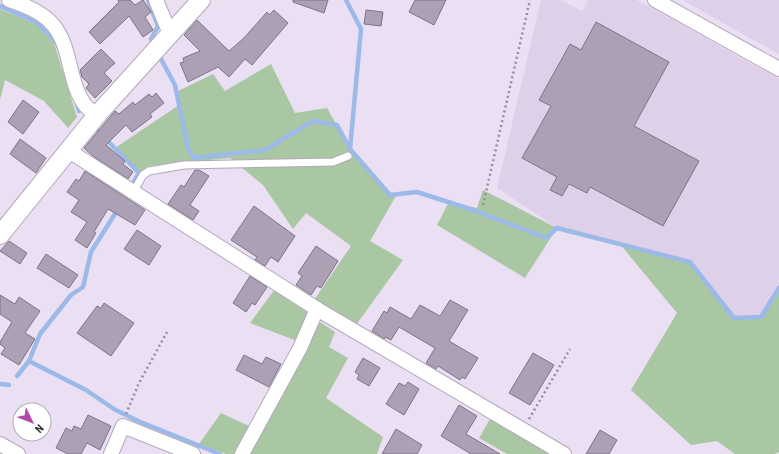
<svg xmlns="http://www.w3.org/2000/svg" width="779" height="454" font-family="'Roboto Condensed',sans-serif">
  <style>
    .built { fill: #dfd0e9 }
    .green { fill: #aac7a4 }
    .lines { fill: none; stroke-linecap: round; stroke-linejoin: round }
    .stream { stroke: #9cbae7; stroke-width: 4.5 }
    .building { fill: #aca1b4; stroke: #7e7486 }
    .service-casing { stroke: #b3a8bb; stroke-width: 9 }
    .minor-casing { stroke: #b3a8bb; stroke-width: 16 }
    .tertiary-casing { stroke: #b3a8bb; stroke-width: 20 }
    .path { stroke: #958d9b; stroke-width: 2.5; stroke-dasharray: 2 3; stroke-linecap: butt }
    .service { stroke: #fff; stroke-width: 7 }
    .minor { stroke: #fff; stroke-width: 14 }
    .tertiary { stroke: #fff; stroke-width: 18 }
  </style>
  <rect width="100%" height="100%" fill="#ebdff4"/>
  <g class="built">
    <polygon points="541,0 561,0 582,11 588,0 637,0 779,79 779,288 761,317 734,318 690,262 557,228 497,188"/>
    <polygon points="682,0 779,0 779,54"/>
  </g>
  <g class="green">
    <polygon points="0,9 36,24 54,43 77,117 68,128 44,101 5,80 0,100"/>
    <polygon points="271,64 295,113 327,108 350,149 390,195 397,194 370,241 403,260 356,325 316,303 297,341 250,323 275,289 308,309 351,246 306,213 293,229 263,185 230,158 148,166 139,173 115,148 179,105 176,92 213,74 225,91"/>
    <polygon points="483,190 557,228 525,278 437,225 449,202 477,208"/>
    <polygon points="619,243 690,262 734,318 761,317 779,288 779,452 775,454 735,454 717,441 691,445 631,390 677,313"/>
    <polygon points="320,322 335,332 329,347 348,358 326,398 383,437 377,454 250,454"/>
    <polygon points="221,413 249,426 234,454 226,454 199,444"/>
    <polygon points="490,419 551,454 507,454 479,438"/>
  </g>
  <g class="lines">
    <g class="stream">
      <polyline points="148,0 158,26 151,39"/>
      <polyline points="346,0 361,29 350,149 390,195 417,192 473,210 546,238 557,228 690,262 734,318 761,317 779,288"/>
      <polyline points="0,6 36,22 57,43 58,46"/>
      <polyline points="161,59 175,85 188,148 194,158 265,150 313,121 337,125 350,149"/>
      <polyline points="76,101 79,111"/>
      <polyline points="98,131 139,173 133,183"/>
      <polyline points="29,361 40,334 71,295 83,287 91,252 118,209"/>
      <polyline points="17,376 29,361 86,390 114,409 138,421 220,454"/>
      <polyline points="0,384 9,385"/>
    </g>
  </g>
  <g class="building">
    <polygon points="118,0 130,0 135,5 143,0 151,12 145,17 153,30 143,37 129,16 100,44 89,32 119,2"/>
    <polygon points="293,0 328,0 324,13 293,2"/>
    <polygon points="415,0 446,0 434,25 409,12"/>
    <polygon points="274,10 288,23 252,65 245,59 229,77 218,67 188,82 180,63 184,62 183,58 200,51 184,35 197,20 229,51 244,38 267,12 269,15"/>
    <polygon points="366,10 383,12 381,26 364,24"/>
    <polygon points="596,22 669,62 634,126 699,161 663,226 590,187 587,193 569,184 562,196 550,190 557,177 522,158 551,106 539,100 570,44 581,50"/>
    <polygon points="101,49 115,63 104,73 112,81 95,98 86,88 89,84 82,77 80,70"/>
    <polygon points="156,93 164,103 150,114 152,117 132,132 126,125 106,145 125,161 123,164 133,172 128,179 93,156 84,148 115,111 119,114 133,102 135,105 149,94 152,97"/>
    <polygon points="23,100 39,112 23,134 8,122"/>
    <polygon points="20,139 46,158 36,173 10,154"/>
    <polygon points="195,170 199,170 209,176 190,205 199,211 193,220 168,204 181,185 184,187"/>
    <polygon points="85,171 145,210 135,225 108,209 94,232 96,233 87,248 75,240 87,222 71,212 79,200 67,192 76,179 79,181"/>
    <polygon points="254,206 295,236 278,262 271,257 265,266 255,260 257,257 231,240"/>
    <polygon points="137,230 161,246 149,265 124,249"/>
    <polygon points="9,241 27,253 20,264 0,251"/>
    <polygon points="316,246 338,261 321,288 317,286 311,295 296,285 302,276 298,273"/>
    <polygon points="46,254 78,275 69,288 37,268"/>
    <polygon points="250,276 267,287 255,305 252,303 246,312 233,303"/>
    <polygon points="0,295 15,304 19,297 40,311 25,333 35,339 19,365 1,354 5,348 0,344 0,342 12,322 0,314"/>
    <polygon points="450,300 468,310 449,341 478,358 465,379 462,377 460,380 438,366 436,369 426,363 435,348 399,327 391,340 385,337 384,339 372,331 384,311 387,313 390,307 411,319 420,305 440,316"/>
    <polygon points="104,303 134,323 111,356 77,333 97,306 101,308"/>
    <polygon points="533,353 554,365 530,405 509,393"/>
    <polygon points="244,355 262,364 266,357 281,364 269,387 236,370"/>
    <polygon points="363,358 380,368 369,386 357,379 359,375 355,372"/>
    <polygon points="408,382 419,389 404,415 386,404 399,383 405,386"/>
    <polygon points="459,405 477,416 466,434 500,454 471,454 441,436"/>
    <polygon points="88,415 111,426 100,450 87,443 81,454 68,454 56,448 66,428 72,431 74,426 81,429"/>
    <polygon points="396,429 422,445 417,454 382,454"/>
    <polygon points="600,430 617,440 609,454 586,454"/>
  </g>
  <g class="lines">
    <defs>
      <polyline id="service" points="133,192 143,175 149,171 184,165 333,162 348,156"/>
      <g id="minor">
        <path d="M9 0C25 5 44 13 54 26 72 49 68 82 85 105 88 109 93 112 97 115"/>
        <polyline points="156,0 170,34"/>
        <polyline points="655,0 779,69"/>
        <polyline points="69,151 317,309 564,454"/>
        <polyline points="0,444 18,454"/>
        <polyline points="111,454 123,426 193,454"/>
        <polyline points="242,454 300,348 317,309"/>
      </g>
      <polyline id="tertiary" points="0,235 97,115 201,0"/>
    </defs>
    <use href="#service" class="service-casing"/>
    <use href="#minor" class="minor-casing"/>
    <use href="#tertiary" class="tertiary-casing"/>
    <g class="path">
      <polyline points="483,205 530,0"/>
      <polyline points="126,414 139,383 167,332"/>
      <polyline points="529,419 570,349"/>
    </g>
    <use href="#service" class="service"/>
    <use href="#minor" class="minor"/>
    <use href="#tertiary" class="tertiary"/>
  </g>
  <g transform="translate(32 422) rotate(133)"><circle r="19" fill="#ffffff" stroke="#afadb0"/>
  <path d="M0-3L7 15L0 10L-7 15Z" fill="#b149ad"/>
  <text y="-6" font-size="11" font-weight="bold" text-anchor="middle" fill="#363139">N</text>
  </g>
</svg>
